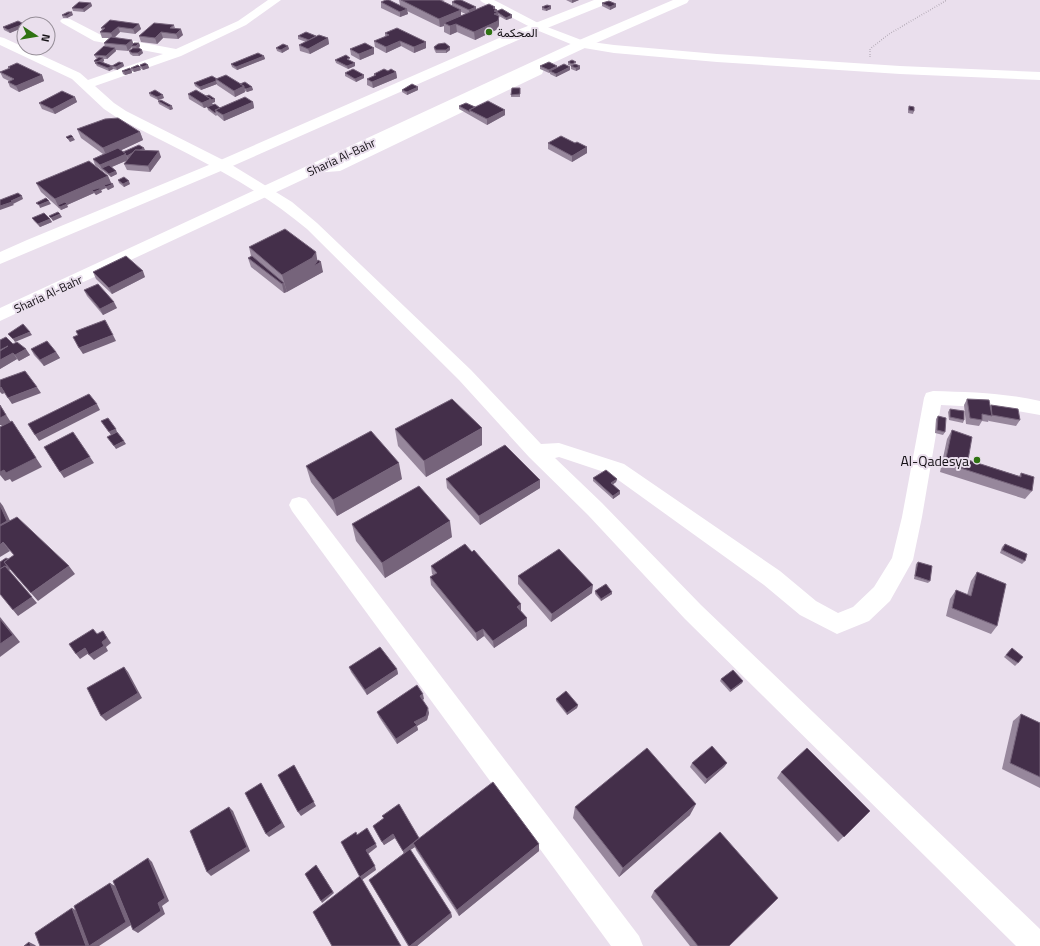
<svg xmlns="http://www.w3.org/2000/svg" width="1040" height="946" font-family="'Titillium Web',Vazirmatn,sans-serif">
  <style>
    .lines { fill: none; stroke-linecap: round; stroke-linejoin: round }
    .path { stroke: #98909a; stroke-width: 1.5; stroke-dasharray: 0.5 2; stroke-linecap: butt }
    .minor { fill: #fff; fill-rule: evenodd }
    .major { fill: #fff; fill-rule: evenodd }
    .wall { fill: #97879c; fill-rule: evenodd }
    .shaded-wall { fill: #76647b }
    .building { fill: #442f4a; stroke: #76647b }
    .poi-dot { fill: #2f7312; stroke: #eadfed; stroke-width: 1.5 }
    .labels { text-anchor: middle; dominant-baseline: central; stroke-width: 4; stroke-linejoin: round; paint-order: stroke }
    .far-poi-label { font-size: 12px; fill: #151116; stroke: #eadfed; text-anchor: start }
    .far-street-label { font-size: 12px; fill: #151116; stroke: #eadfed }
    .poi-label { font-size: 14px; fill: #151116; stroke: #eadfed; text-anchor: end }
  </style>
  <rect width="100%" height="100%" fill="#eadfed"/>
  <g class="lines">
    <polyline class="path" points="870,57 870,49 889,34 947,0"/>
    <g class="minor">
      <path d="M268 0H281L246 25 181 56 95 86 114 103 126 111 227 162 292 202 317 223 471 370 541 444 559 443 624 464 780 571 816 601 838 613 853 607 874 587 892 558 902 517 924 398 926 393 933 391C969 392 1005 393 1040 401V415L1000 408 941 405 922 517 913 560 890 601 869 621 837 634 800 615 764 585 610 474 559 457 555 458 602 503 701 605 1040 929V946H1016L685 619 588 515 529 457 459 380 307 229C249 180 182 152 116 117L104 109 72 79 0 45V37L4 38 80 73 88 80 163 54 94 41 62 23 60 21 62 19H70L101 35 176 49 238 21Z"/>
      <polygon points="480,0 494,0 542,25 584,41 614,45 717,54 900,66 1040,72 1040,80 900,74 717,62 614,53 578,47 534,29 482,2"/>
      <polygon points="540,60 544,61 546,64 542,74 340,171 314,173 309,172 307,169 309,166 332,164 532,69 536,61"/>
      <polygon points="299,497 306,499 639,936 643,946 611,946 292,511 289,505 292,499"/>
    </g>
    <g class="major">
      <polygon points="594,0 611,0 609,3 525,37 228,168 0,264 0,252 27,240 216,162 515,31"/>
      <polygon points="673,0 689,0 687,3 587,47 0,321 0,308 577,41"/>
    </g>
  </g>
  <g class="wall">
    <path d="M399 0H445L442 1 452 6V2L476 7V9L495 7V9L497 10V11L512 18 506 20 499 16V24L498 29 475 40 457 32 450 35 444 32V26L440 27 407 11 408 14 400 17 381 8V2L400 5ZM461 12 466 14 461 16Z"/>
    <polygon points="566,0 579,0 572,3"/>
    <polygon points="91,3 92,6 84,12 73,11 72,8"/>
    <polygon points="602,3 616,4 616,7 610,10 602,6"/>
    <polygon points="551,6 551,9 546,11 542,10 542,7"/>
    <polygon points="62,15 73,15 67,18 63,18"/>
    <polygon points="24,24 24,27 10,33 4,30 3,27"/>
    <polygon points="139,24 141,29 135,34 120,32 114,38 132,40 133,44 139,43 140,46 139,48 143,53 139,56 133,56 130,54 129,51 132,49 132,47 128,51 116,50 116,51 107,59 104,59 104,61 102,62 112,66 123,63 124,66 117,70 113,69 109,71 97,66 94,61 98,58 96,58 94,55 105,46 104,43 109,38 102,38 100,32 102,30 101,28"/>
    <polygon points="174,25 175,28 183,35 178,39 163,38 157,44 141,42 139,36"/>
    <polygon points="385,33 426,42 426,48 414,53 401,46 386,53 375,47 374,41 385,37"/>
    <polygon points="298,36 316,36 328,38 329,44 310,54 300,51 299,45 306,42 298,39"/>
    <polygon points="288,46 289,49 282,53 277,51 276,48"/>
    <polygon points="434,47 450,50 446,53 436,53 434,49"/>
    <polygon points="374,48 374,54 360,60 351,55 350,49"/>
    <polygon points="264,56 265,59 237,70 232,67 231,64"/>
    <polygon points="335,60 350,60 350,61 355,63 355,66 348,69 336,63"/>
    <polygon points="568,62 576,64 580,69 576,71 571,69 571,66 568,65"/>
    <polygon points="140,65 148,65 149,68 143,70 140,68"/>
    <polygon points="540,66 557,66 557,67 570,70 556,77 550,74 550,72 549,73 540,69"/>
    <polygon points="8,67 42,75 44,81 19,92 10,87 8,82 9,81 3,78 0,72 9,69"/>
    <polygon points="131,68 141,70 134,72 132,71 132,73 125,75 123,74 122,71 131,70"/>
    <polygon points="388,71 396,72 397,78 373,88 367,85 367,79 374,76 374,74"/>
    <polygon points="345,73 364,75 364,78 356,82 345,76"/>
    <polygon points="217,79 252,87 253,90 247,92 245,91 245,92 235,97 217,85 217,84 201,90 195,86 194,83"/>
    <polygon points="418,87 418,90 407,95 402,92 402,90"/>
    <polygon points="512,88 520,88 520,97 511,97"/>
    <polygon points="149,93 164,98 158,100 150,96"/>
    <polygon points="188,94 206,96 215,99 215,102 212,103 213,105 204,108 189,99"/>
    <polygon points="75,97 77,102 55,114 42,109 39,103"/>
    <polygon points="158,101 173,109 170,110 159,104"/>
    <polygon points="253,102 254,108 224,121 217,115 216,116 208,110 207,107 220,108"/>
    <polygon points="459,106 475,107 505,115 487,125 459,109"/>
    <polygon points="909,106 914,111 913,114 908,113 908,109"/>
    <polygon points="77,129 140,132 143,140 121,150 123,152 144,148 145,150 161,157 150,172 127,170 124,164 128,160 111,167 116,171 117,174 111,177 95,165 93,159 103,154 81,138"/>
    <polygon points="548,143 587,153 572,162 548,149"/>
    <polygon points="108,176 111,183 113,184 114,187 108,190 106,188 101,190 102,192 96,195 94,193 67,205 68,207 61,210 41,192 36,183"/>
    <polygon points="118,180 130,184 124,187 119,183"/>
    <polygon points="32,218 50,219 52,222 40,227 34,221"/>
    <polygon points="249,247 317,260 323,272 284,293 251,267 248,258 251,256"/>
    <polygon points="93,272 145,277 112,294 96,279"/>
    <polygon points="84,290 117,308 103,315 87,296"/>
    <polygon points="0,340 13,344 30,355 19,361 17,359 0,369"/>
    <polygon points="31,349 56,352 60,358 44,366 34,355"/>
    <polygon points="967,399 990,406 991,405 1020,420 1016,426 989,421 989,420 988,422 982,421 979,426 966,424 964,405"/>
    <polygon points="950,409 964,420 963,423 949,420 948,412"/>
    <polygon points="938,416 945,432 943,435 935,433 936,419"/>
    <polygon points="395,429 482,445 426,477 398,446"/>
    <polygon points="952,430 968,460 1019,476 1021,473 1032,491 1025,499 940,472 947,439"/>
    <polygon points="306,466 402,479 337,516 311,482"/>
    <polygon points="593,478 617,479 616,482 613,484 620,494 613,499 593,481"/>
    <polygon points="446,479 540,488 480,525 447,488"/>
    <polygon points="352,524 452,537 385,578 356,541"/>
    <polygon points="1005,544 1025,561 1022,564 1000,553 1002,547"/>
    <polygon points="918,562 930,581 928,583 914,579 916,564"/>
    <polygon points="431,566 521,611 527,618 527,626 494,648 484,636 477,641 431,585 430,577 433,575 432,574"/>
    <polygon points="977,572 997,626 991,634 946,616 950,599 956,590 967,595 971,581"/>
    <polygon points="518,576 592,593 551,622 518,584"/>
    <polygon points="595,591 612,594 601,601 595,594"/>
    <polygon points="1012,648 1018,663 1015,666 1004,657"/>
    <polygon points="349,667 397,669 398,674 367,695 351,672"/>
    <polygon points="721,679 743,681 742,683 730,692 720,681"/>
    <polygon points="424,699 422,700 429,713 427,720 417,726 418,730 397,744 379,717 377,712"/>
    <polygon points="556,699 578,705 577,708 567,715 556,701"/>
    <polygon points="1021,714 1040,723 1040,788 1002,769 1013,721"/>
    <polygon points="692,763 727,763 724,767 705,784 690,767"/>
    <polygon points="781,772 870,811 838,842 777,778"/>
    <polygon points="575,807 690,815 619,877 573,818"/>
    <polygon points="382,816 419,838 539,844 539,851 459,916 416,850 415,847 410,850 451,913 452,917 417,946 408,946 369,880 404,853 395,838 384,845 375,830 373,826 384,819"/>
    <polygon points="654,891 730,946 690,946 651,897"/>
  </g>
  <g class="shaded-wall">
    <polygon points="572,0 579,0 572,3"/>
    <polygon points="91,3 92,6 84,12 83,9"/>
    <polygon points="616,4 616,7 610,10 610,7"/>
    <polygon points="551,6 551,9 546,11 546,9"/>
    <polygon points="476,7 476,13 469,16 469,10"/>
    <polygon points="495,7 495,10 497,10 497,13 498,12 498,20 494,22 493,8"/>
    <polygon points="407,9 408,14 400,17 400,12"/>
    <polygon points="461,10 461,19 444,23 444,26 440,27 439,19"/>
    <polygon points="72,12 73,15 67,18 66,16"/>
    <polygon points="512,15 512,18 506,20 506,18"/>
    <polygon points="499,16 499,24 498,29 475,40 474,32"/>
    <polygon points="24,24 24,27 10,33 8,30"/>
    <polygon points="139,24 141,29 135,34 133,29"/>
    <polygon points="456,24 457,32 450,35 450,26"/>
    <polygon points="118,27 120,32 113,39 111,33"/>
    <polygon points="181,29 183,35 178,39 176,34"/>
    <polygon points="52,31 54,34 48,36 48,33"/>
    <polygon points="161,32 163,38 157,44 155,38"/>
    <polygon points="328,38 329,44 310,54 308,49"/>
    <polygon points="132,40 134,46 131,46 132,47 128,51 126,45"/>
    <polygon points="400,41 401,46 386,53 386,47"/>
    <polygon points="426,42 426,48 414,53 414,47"/>
    <polygon points="139,43 140,46 137,49 136,46"/>
    <polygon points="288,46 289,49 282,53 281,50"/>
    <polygon points="450,47 450,50 446,53 446,50"/>
    <polygon points="115,48 116,51 107,59 106,56"/>
    <polygon points="374,48 374,54 360,60 359,54"/>
    <polygon points="142,50 143,53 139,56 138,53"/>
    <polygon points="264,56 265,59 237,70 236,67"/>
    <polygon points="103,58 104,61 99,65 98,62"/>
    <polygon points="123,63 124,66 117,70 116,67"/>
    <polygon points="355,63 355,66 348,69 347,66"/>
    <polygon points="148,65 149,68 143,70 142,67"/>
    <polygon points="112,66 113,69 109,71 108,68"/>
    <polygon points="557,66 557,69 550,71 550,72 549,73 549,70"/>
    <polygon points="580,66 580,69 576,71 576,68"/>
    <polygon points="140,67 141,70 134,72 133,69"/>
    <polygon points="570,67 570,70 556,77 556,74"/>
    <polygon points="131,70 132,73 125,75 124,72"/>
    <polygon points="396,72 397,78 373,88 372,82"/>
    <polygon points="42,75 44,81 19,92 16,86"/>
    <polygon points="364,75 364,78 356,82 355,79"/>
    <polygon points="216,81 217,84 201,90 200,87"/>
    <polygon points="244,86 245,92 235,97 234,91"/>
    <polygon points="252,87 253,90 247,92 246,89"/>
    <polygon points="418,87 418,90 407,95 407,92"/>
    <polygon points="163,95 164,98 158,100 157,97"/>
    <polygon points="75,97 77,102 55,114 52,109"/>
    <polygon points="211,99 215,99 215,102 212,103 213,105 204,108 202,103"/>
    <polygon points="253,102 254,108 224,121 223,115"/>
    <polygon points="172,106 173,109 170,110 169,107"/>
    <polygon points="505,110 505,115 487,125 487,119"/>
    <polygon points="140,132 143,140 107,157 103,148"/>
    <polygon points="73,137 75,140 70,142 68,139"/>
    <polygon points="587,147 587,153 572,162 572,156"/>
    <polygon points="144,148 145,151 128,159 127,156"/>
    <polygon points="159,151 161,157 150,172 148,166"/>
    <polygon points="126,154 128,160 105,170 102,168 103,171 100,165"/>
    <polygon points="116,171 117,174 111,177 109,174"/>
    <polygon points="108,176 112,185 113,184 114,187 108,190 106,187 104,185 106,188 101,190 102,192 96,195 94,192 92,190 94,193 67,205 68,207 61,210 60,207 58,205 60,208 59,208 55,199"/>
    <polygon points="129,181 130,184 124,187 123,184"/>
    <polygon points="22,196 23,199 13,204 14,205 0,210 0,206"/>
    <polygon points="49,201 51,204 40,208 39,205"/>
    <polygon points="60,214 62,217 53,221 51,218"/>
    <polygon points="50,219 52,222 40,227 38,224"/>
    <polygon points="316,252 318,264 321,262 323,272 287,292 282,275"/>
    <polygon points="143,271 145,277 112,294 109,288"/>
    <polygon points="284,283 287,292 284,293 282,284"/>
    <polygon points="114,302 117,308 103,315 100,309"/>
    <polygon points="30,332 32,335 15,342 13,339"/>
    <polygon points="113,335 116,341 83,354 79,348"/>
    <polygon points="26,349 30,355 19,361 15,355"/>
    <polygon points="56,352 60,358 44,366 40,360"/>
    <polygon points="13,353 17,359 0,369 0,360"/>
    <polygon points="1,387 5,393 2,394 0,392 0,388"/>
    <polygon points="37,387 41,393 12,404 8,398"/>
    <polygon points="97,404 100,410 39,441 35,435"/>
    <polygon points="0,405 12,424 4,428 1,425 0,425"/>
    <polygon points="12,421 42,467 12,482 10,479 5,481 0,475 0,472"/>
    <polygon points="482,428 482,445 426,477 424,461"/>
    <polygon points="116,429 117,432 111,435 109,432"/>
    <polygon points="124,441 126,444 116,449 114,446"/>
    <polygon points="90,457 94,463 64,478 60,472"/>
    <polygon points="399,463 402,479 337,516 333,500"/>
    <polygon points="617,479 616,482 611,486 611,483"/>
    <polygon points="540,480 540,488 480,525 479,516"/>
    <polygon points="620,491 620,494 613,499 613,496"/>
    <polygon points="0,502 3,506 14,529 0,537"/>
    <polygon points="450,521 452,537 385,578 382,563"/>
    <polygon points="3,542 10,551 0,557 0,545"/>
    <polygon points="12,564 14,567 9,570 37,603 18,616 13,610 0,572"/>
    <polygon points="69,566 75,574 38,601 31,593"/>
    <polygon points="593,585 592,593 551,622 552,614"/>
    <polygon points="612,592 612,594 601,601 601,599"/>
    <polygon points="521,604 521,612 517,607"/>
    <polygon points="0,617 20,642 0,657"/>
    <polygon points="527,618 527,626 494,648 493,641"/>
    <polygon points="483,629 484,636 477,641 476,633"/>
    <polygon points="103,631 111,643 106,647 108,651 94,660 89,655 102,642"/>
    <polygon points="85,648 89,653 80,659 76,654"/>
    <polygon points="124,667 128,672 142,698 106,721 101,716"/>
    <polygon points="397,669 398,674 367,695 365,690"/>
    <polygon points="743,681 742,683 730,692 731,690"/>
    <polygon points="423,694 424,699 421,701 420,696"/>
    <polygon points="578,705 577,708 567,715 567,713"/>
    <polygon points="428,708 429,713 427,720 417,726 418,730 397,744 396,739"/>
    <polygon points="727,763 724,767 705,784 707,779"/>
    <polygon points="294,765 316,806 301,816 298,812"/>
    <polygon points="261,783 285,827 269,837 266,834"/>
    <polygon points="696,804 690,815 619,877 623,868"/>
    <polygon points="229,807 233,811 250,851 211,876 207,872"/>
    <polygon points="393,834 395,838 384,845 382,842"/>
    <polygon points="414,843 415,847 404,854 403,851"/>
    <polygon points="376,844 377,847 368,854 366,850"/>
    <polygon points="539,844 539,851 459,916 457,910"/>
    <polygon points="148,858 152,862 169,901 162,906 165,914 138,933 133,930"/>
    <polygon points="316,865 334,893 322,903 321,901"/>
    <polygon points="375,866 376,870 362,880 360,877"/>
    <polygon points="110,883 115,886 131,925 99,946 86,946 72,908 77,911"/>
    <polygon points="451,913 452,917 417,946 410,946"/>
    <polygon points="29,942 35,945 36,946 31,946"/>
  </g>
  <g class="building">
    <polygon points="386,0 389,0 407,9 400,12 381,2"/>
    <polygon points="401,0 440,0 461,10 439,19"/>
    <polygon points="456,0 461,0 476,7 469,10 452,2"/>
    <polygon points="609,1 616,4 610,7 602,3"/>
    <polygon points="79,2 91,3 83,9 72,8"/>
    <polygon points="489,4 495,7 493,8 497,10 494,11 498,12 494,14 499,16 498,21 474,32 456,24 450,26 444,23"/>
    <polygon points="547,5 551,6 546,9 542,7"/>
    <polygon points="502,9 512,15 506,18 497,12 497,11"/>
    <polygon points="68,12 72,12 66,16 62,15"/>
    <polygon points="110,20 139,24 133,29 118,27 111,33 100,32 105,28 101,28"/>
    <polygon points="18,21 24,24 8,30 3,27"/>
    <polygon points="154,23 174,25 170,28 181,29 176,34 161,32 155,38 139,36"/>
    <polygon points="397,28 426,42 414,47 400,41 386,47 374,41 389,35 385,33"/>
    <polygon points="48,30 49,30 52,31 48,33"/>
    <polygon points="306,32 316,36 309,40 298,36"/>
    <polygon points="319,35 328,38 308,49 299,45"/>
    <polygon points="111,37 132,40 126,45 104,43"/>
    <polygon points="134,43 139,43 136,46 131,46"/>
    <polygon points="365,43 374,48 359,54 350,49"/>
    <polygon points="445,43 450,47 446,50 436,50 434,47 438,44"/>
    <polygon points="283,44 288,46 281,50 276,48"/>
    <polygon points="104,46 115,48 106,56 94,55"/>
    <polygon points="133,48 139,48 142,50 138,53 132,53 129,51"/>
    <polygon points="258,53 264,56 236,67 231,64"/>
    <polygon points="346,55 350,58 347,59 355,63 347,66 335,60"/>
    <polygon points="99,57 103,58 98,62 94,61"/>
    <polygon points="572,60 576,62 572,64 568,62"/>
    <polygon points="99,61 112,66 108,68 95,63"/>
    <polygon points="119,62 123,63 116,67 112,66"/>
    <polygon points="549,62 557,66 549,70 540,66"/>
    <polygon points="17,63 42,75 16,86 8,82 14,79 0,72 10,68 8,67"/>
    <polygon points="145,63 148,65 142,67 140,65"/>
    <polygon points="564,64 570,67 556,74 550,71"/>
    <polygon points="575,64 580,66 576,68 571,66"/>
    <polygon points="138,65 140,67 133,69 131,68"/>
    <polygon points="130,68 131,70 124,72 122,71"/>
    <polygon points="353,69 364,75 355,79 345,73"/>
    <polygon points="384,69 388,71 391,69 396,72 372,82 367,79 376,75 374,74"/>
    <polygon points="226,75 244,86 234,91 216,79"/>
    <polygon points="212,76 217,79 216,79 216,81 200,87 194,83"/>
    <polygon points="245,82 252,87 246,89 244,88 244,86 240,84"/>
    <polygon points="412,84 418,87 407,92 402,90"/>
    <polygon points="512,88 520,88 520,94 511,95"/>
    <polygon points="155,90 163,95 157,97 149,93"/>
    <polygon points="196,90 211,99 202,103 188,94"/>
    <polygon points="62,91 75,97 52,109 39,103"/>
    <polygon points="209,95 215,99 211,100 211,99 206,96"/>
    <polygon points="245,97 253,102 223,115 215,110"/>
    <polygon points="161,100 172,106 169,107 158,101"/>
    <polygon points="488,101 505,110 487,119 469,110"/>
    <polygon points="466,103 475,107 469,110 470,112 459,106"/>
    <polygon points="215,104 220,108 215,110 216,112 215,113 207,107"/>
    <polygon points="909,106 914,107 914,111 909,110"/>
    <polygon points="118,118 140,132 103,148 77,129 105,119"/>
    <polygon points="71,135 73,137 68,139 66,137"/>
    <polygon points="561,136 575,143 577,142 587,147 572,156 548,143"/>
    <polygon points="139,145 144,148 140,150 135,150 132,153 127,156 123,152"/>
    <polygon points="118,148 126,154 100,165 93,159"/>
    <polygon points="135,150 159,151 148,166 124,164"/>
    <polygon points="89,161 108,176 55,199 36,183"/>
    <polygon points="109,165 116,171 109,174 102,168"/>
    <polygon points="124,177 129,181 123,184 118,180"/>
    <polygon points="111,183 113,184 106,187 104,185"/>
    <polygon points="99,188 101,189 94,192 92,190"/>
    <polygon points="18,193 22,196 11,201 12,202 0,206 0,200"/>
    <polygon points="46,198 49,201 39,205 36,203"/>
    <polygon points="65,202 67,204 60,207 58,205"/>
    <polygon points="58,212 60,214 51,218 49,216"/>
    <polygon points="44,213 50,219 38,224 32,218"/>
    <polygon points="285,229 316,252 312,258 282,275 249,247"/>
    <polygon points="126,256 143,271 109,288 93,272"/>
    <polygon points="252,256 284,283 282,284 248,258"/>
    <polygon points="318,260 321,262 314,266"/>
    <polygon points="98,284 114,302 100,309 84,290"/>
    <polygon points="105,320 113,335 79,348 73,337 78,335 76,331"/>
    <polygon points="23,324 30,332 13,339 8,334"/>
    <polygon points="6,337 13,344 17,342 26,349 15,355 13,353 0,360 0,351 8,346 0,350 0,340"/>
    <polygon points="47,341 56,352 40,360 31,349"/>
    <polygon points="25,371 37,387 8,398 1,387 0,388 0,380"/>
    <polygon points="89,394 97,404 35,435 28,424"/>
    <polygon points="452,399 482,428 424,461 395,429"/>
    <polygon points="967,399 989,400 992,416 982,414 982,420 970,418"/>
    <polygon points="0,405 6,415 0,418"/>
    <polygon points="991,405 1018,409 1020,420 992,415"/>
    <polygon points="950,409 964,411 964,420 950,417"/>
    <polygon points="938,416 946,418 945,432 937,430"/>
    <polygon points="108,418 116,429 109,432 101,421"/>
    <polygon points="12,421 36,458 6,473 4,470 0,472 0,427"/>
    <polygon points="952,430 972,437 968,460 1021,477 1021,473 1034,477 1032,491 945,463"/>
    <polygon points="371,431 399,463 333,500 306,466"/>
    <polygon points="73,432 90,457 60,472 44,447"/>
    <polygon points="117,432 124,441 114,446 107,437"/>
    <polygon points="505,445 540,480 479,516 446,479"/>
    <polygon points="606,470 617,479 611,483 620,491 613,496 593,478"/>
    <polygon points="419,486 450,521 382,563 352,524"/>
    <polygon points="0,505 7,521 0,525"/>
    <polygon points="17,517 69,566 31,593 4,562 14,555 3,542 0,545 0,526"/>
    <polygon points="465,544 472,552 474,550 521,604 517,607 527,618 493,641 483,629 476,633 430,577 437,573 431,566"/>
    <polygon points="1005,544 1027,554 1025,561 1002,550"/>
    <polygon points="559,549 593,585 552,614 518,576"/>
    <polygon points="6,558 8,559 4,562 8,567 7,567 5,566 0,569 0,562"/>
    <polygon points="918,562 932,566 930,581 915,576"/>
    <polygon points="5,566 32,597 13,610 0,594 0,569"/>
    <polygon points="977,572 1006,584 997,626 952,608 956,590 971,596"/>
    <polygon points="606,584 612,592 601,599 595,591"/>
    <polygon points="0,619 13,635 0,644"/>
    <polygon points="93,629 97,634 103,631 107,638 102,642 104,646 89,655 85,648 76,654 69,644"/>
    <polygon points="380,647 397,669 365,690 349,667"/>
    <polygon points="1012,648 1023,657 1018,663 1006,655"/>
    <polygon points="124,667 138,693 101,716 87,688"/>
    <polygon points="733,670 743,681 731,690 721,679"/>
    <polygon points="417,685 423,694 420,696 428,708 426,716 414,722 417,725 396,739 377,712"/>
    <polygon points="566,691 578,705 567,713 556,699"/>
    <polygon points="1021,714 1040,723 1040,777 1010,763"/>
    <polygon points="712,746 727,763 707,779 692,763"/>
    <polygon points="647,748 696,804 623,868 575,807"/>
    <polygon points="807,748 870,811 844,837 781,772"/>
    <polygon points="294,765 314,802 298,812 278,775"/>
    <polygon points="493,782 539,844 457,910 413,843"/>
    <polygon points="261,783 282,823 266,834 245,793"/>
    <polygon points="399,804 419,838 403,851 393,834 382,842 373,826 384,818 382,816"/>
    <polygon points="229,807 247,847 207,872 190,831"/>
    <polygon points="367,828 376,844 366,850 375,866 360,877 341,842 356,832 357,835"/>
    <polygon points="720,832 778,898 729,946 698,946 654,891"/>
    <polygon points="410,849 451,913 410,946 409,946 369,880"/>
    <polygon points="148,858 165,898 158,903 161,911 133,930 113,881"/>
    <polygon points="316,865 333,892 321,901 305,874"/>
    <polygon points="360,876 401,946 332,946 313,912"/>
    <polygon points="110,883 126,922 89,946 74,906"/>
    <polygon points="72,908 86,946 40,946 35,933"/>
    <polygon points="29,942 31,946 24,946"/>
  </g>
  <g class="poi-dot">
    <circle cx="489" cy="32" r="4"/>
    <circle cx="977" cy="460" r="4"/>
  </g>
  <g class="labels">
    <g class="far-poi-label">
      <text x="497" y="32">المحكمة</text>
    </g>
    <g class="far-street-label">
      <text transform="translate(341 157) rotate(-25)">Sharia Al-Bahr</text>
      <text transform="translate(48 294) rotate(-25)">Sharia Al-Bahr</text>
    </g>
    <g class="poi-label">
      <text x="969" y="460">Al-Qadesya</text>
    </g>
  </g>
  <g transform="translate(36 36) rotate(102)"><circle r="19" fill="#eadfed" stroke="#958d97"/>
  <path d="M0-3L7 15L0 10L-7 15Z" fill="#2f7312"/>
  <text y="-6" font-size="11" font-weight="bold" text-anchor="middle" fill="#151116">N</text>
  </g>
</svg>
